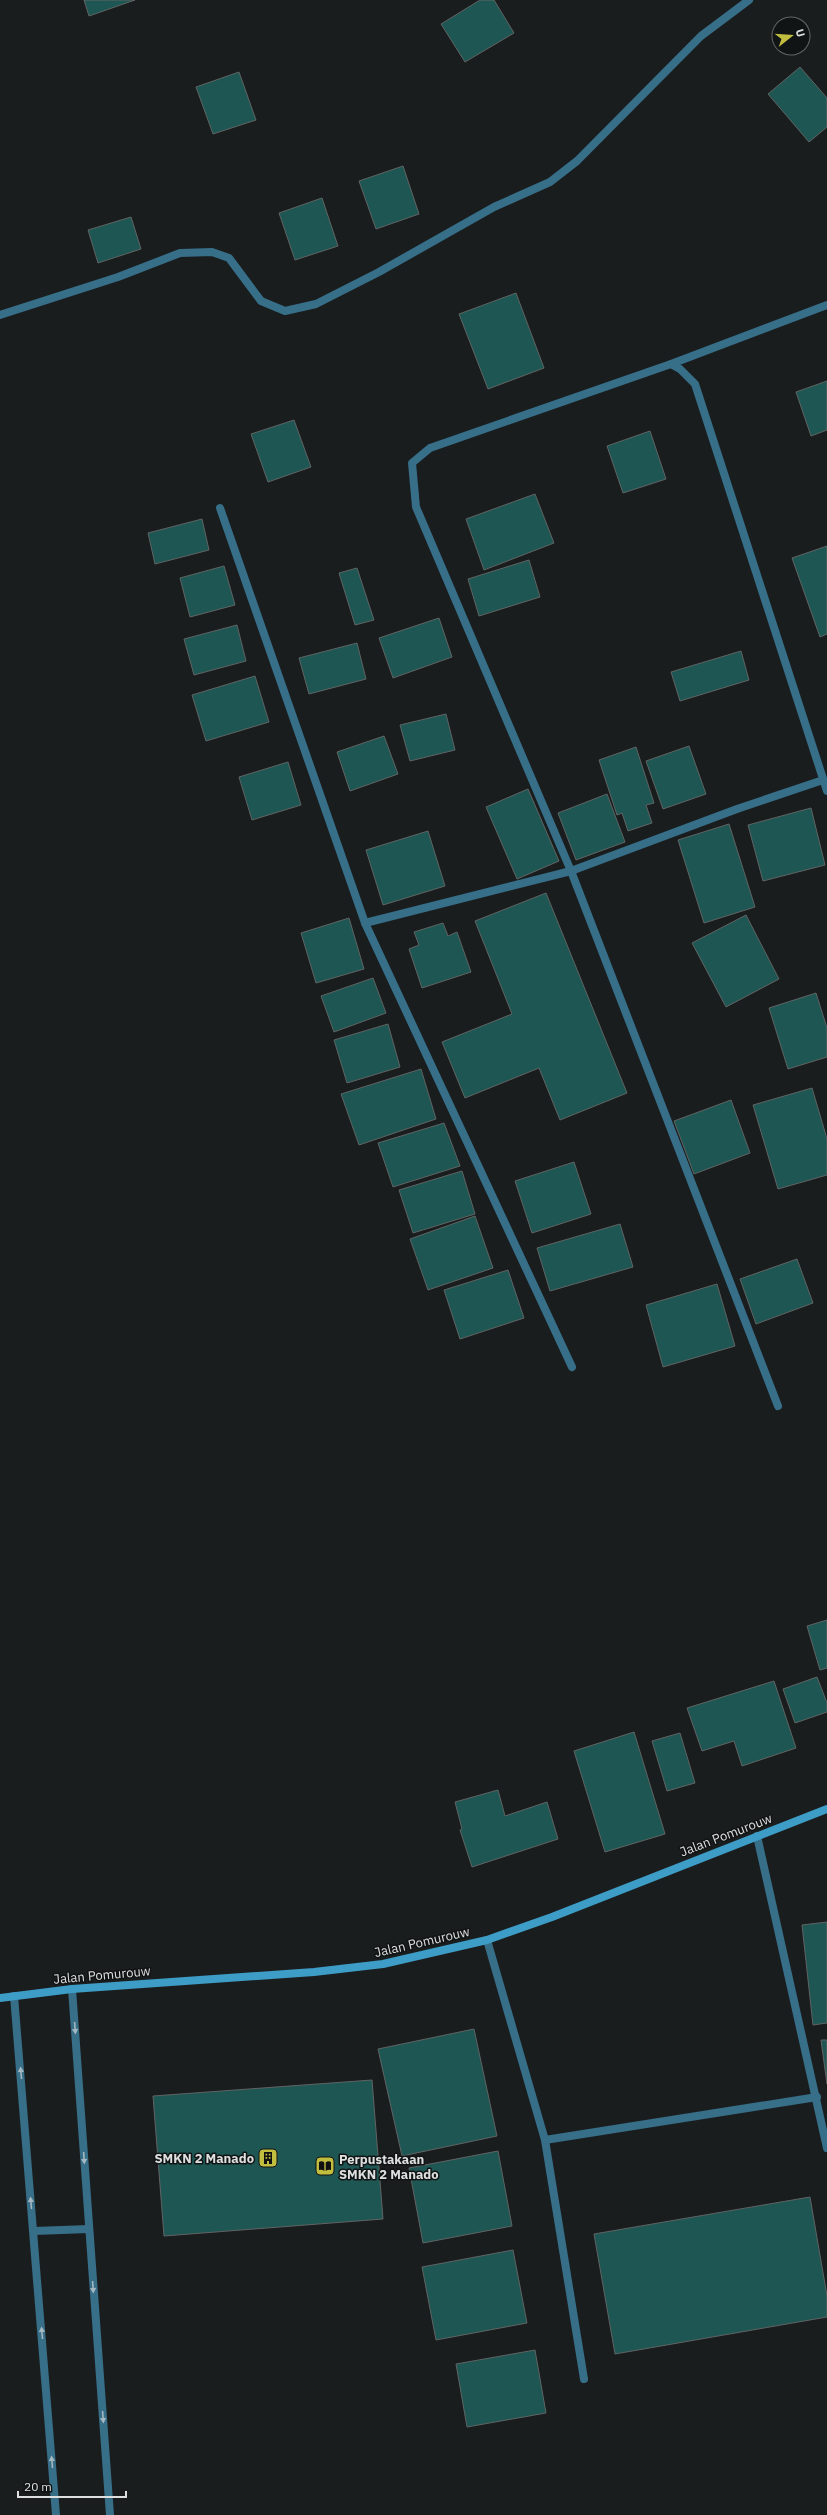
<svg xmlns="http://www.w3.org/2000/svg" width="827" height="2515" font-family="'IBM Plex Sans',sans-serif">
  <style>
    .building { fill: #1e5653; stroke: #606463 }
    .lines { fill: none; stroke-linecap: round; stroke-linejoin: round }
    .lane { stroke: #376e88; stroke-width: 8 }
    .street { stroke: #376e88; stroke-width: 8 }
    .secondary { stroke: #3d9dc6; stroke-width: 8 }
    .oneway { fill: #a4b8c1 }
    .labels { text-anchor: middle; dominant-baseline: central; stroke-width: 3; stroke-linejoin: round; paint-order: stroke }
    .street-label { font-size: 13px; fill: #dee0e0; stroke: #111414 }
    .poi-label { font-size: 13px; font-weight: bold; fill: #dee0e0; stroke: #111414; text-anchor: end }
  </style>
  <rect width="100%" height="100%" fill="#1a1d1e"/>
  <g class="building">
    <polygon points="84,0 135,0 89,16"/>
    <polygon points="480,0 494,0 514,33 465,62 441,24"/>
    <polygon points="800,67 827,98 827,127 809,142 768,94"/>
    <polygon points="239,72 256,120 213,134 196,87"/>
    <polygon points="403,166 419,214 376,229 359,181"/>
    <polygon points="322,198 338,246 295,260 279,213"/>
    <polygon points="131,217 141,249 98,263 88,230"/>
    <polygon points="516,293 544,368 488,389 459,314"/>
    <polygon points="827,381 827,430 811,436 796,392"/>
    <polygon points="294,420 311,467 268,482 251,434"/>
    <polygon points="650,431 666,479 623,493 607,446"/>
    <polygon points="535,494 554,543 484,570 466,519"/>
    <polygon points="202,519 209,550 155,564 148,533"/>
    <polygon points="827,546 827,634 820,637 792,558"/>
    <polygon points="529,560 540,597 479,616 468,579"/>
    <polygon points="224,566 235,605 190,617 180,578"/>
    <polygon points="357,568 374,620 355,625 339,573"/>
    <polygon points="439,618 452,657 393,678 379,638"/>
    <polygon points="237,625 246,661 194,675 184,639"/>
    <polygon points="357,643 366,679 309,694 299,658"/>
    <polygon points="741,651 749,680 680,701 671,672"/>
    <polygon points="255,676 269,722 206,741 192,695"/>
    <polygon points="446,714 455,750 410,761 400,725"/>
    <polygon points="384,736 398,774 350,791 337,752"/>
    <polygon points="689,746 706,794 663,809 646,761"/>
    <polygon points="636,747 654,803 646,805 652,823 628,831 622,813 617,815 599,760"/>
    <polygon points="288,762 301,805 252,820 239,777"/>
    <polygon points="528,789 559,861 517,879 486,807"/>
    <polygon points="607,794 625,842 576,860 558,813"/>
    <polygon points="811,808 825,865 763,881 748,825"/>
    <polygon points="729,824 755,907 704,923 678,840"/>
    <polygon points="428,831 445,886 383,905 366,850"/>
    <polygon points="546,893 627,1093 560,1120 539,1068 465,1098 442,1042 512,1014 475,921"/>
    <polygon points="746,915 779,979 726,1007 692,943"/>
    <polygon points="349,918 364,969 316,983 301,933"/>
    <polygon points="443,923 448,936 457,932 471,972 422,988 409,949 419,945 414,932"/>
    <polygon points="373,978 386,1013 334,1032 321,996"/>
    <polygon points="816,993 827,1028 827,1057 788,1069 769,1008"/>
    <polygon points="388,1024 400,1067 347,1083 334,1040"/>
    <polygon points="421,1069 436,1119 359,1145 341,1094"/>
    <polygon points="812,1088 827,1139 827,1175 778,1189 753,1105"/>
    <polygon points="731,1100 750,1153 694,1174 674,1121"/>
    <polygon points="444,1123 460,1166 393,1187 378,1143"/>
    <polygon points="574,1162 591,1214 532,1233 515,1181"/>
    <polygon points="462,1171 475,1214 413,1233 399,1190"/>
    <polygon points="475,1216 493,1268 428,1290 410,1239"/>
    <polygon points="620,1224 633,1267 550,1291 537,1248"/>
    <polygon points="797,1259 813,1303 756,1324 740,1279"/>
    <polygon points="508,1270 524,1318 460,1339 444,1290"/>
    <polygon points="717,1284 735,1346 663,1367 646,1305"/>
    <polygon points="827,1620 827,1668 820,1670 807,1626"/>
    <polygon points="817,1677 827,1703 827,1712 795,1723 783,1689"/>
    <polygon points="774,1681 796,1748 742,1766 734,1741 702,1751 687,1708"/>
    <polygon points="634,1732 665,1834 605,1852 574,1751"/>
    <polygon points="680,1733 695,1783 667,1791 652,1741"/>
    <polygon points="498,1790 505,1816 547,1802 558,1839 472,1867 460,1830 462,1829 455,1802"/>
    <polygon points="827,1922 827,2023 813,2025 802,1925"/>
    <polygon points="474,2029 497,2136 402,2156 378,2049"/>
    <polygon points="821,2040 827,2040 827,2084"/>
    <polygon points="372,2080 383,2219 164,2236 153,2096"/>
    <polygon points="498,2151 512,2226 423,2243 409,2168"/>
    <polygon points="810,2197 827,2296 827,2317 615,2354 594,2234"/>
    <polygon points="513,2250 527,2323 436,2340 422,2267"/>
    <polygon points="535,2350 546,2413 467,2427 456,2364"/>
  </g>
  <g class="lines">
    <g class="lane">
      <polyline points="757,1836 827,2148"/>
      <polyline points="487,1940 545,2140 584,2379"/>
      <polyline points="72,1989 110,2515"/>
      <polyline points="14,1996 56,2515"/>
      <polyline points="545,2140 817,2097"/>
      <polyline points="34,2231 89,2229"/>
    </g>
    <g class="street">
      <polyline points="0,315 118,277 180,253 212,252 229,258 261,301 285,311 316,304 379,272 494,207 550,182 577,161 701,36 749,0"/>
      <polyline points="671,364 827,305"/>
      <polyline points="220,508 365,923 572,1367"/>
      <polyline points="365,923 571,871 737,809 823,780"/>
      <polyline points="778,1406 571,871 416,507 412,463 430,448 671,364 680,369 695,384 827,791"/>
    </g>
    <polyline class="secondary" points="0,1998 72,1989 314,1972 383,1964 487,1940 552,1917 827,1809"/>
  </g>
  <defs><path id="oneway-solid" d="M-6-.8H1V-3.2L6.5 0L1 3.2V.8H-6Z"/></defs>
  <g class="oneway">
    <use href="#oneway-solid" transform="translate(75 2028) rotate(86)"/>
    <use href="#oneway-solid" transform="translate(21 2073) rotate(-95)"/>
    <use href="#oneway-solid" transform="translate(84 2158) rotate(86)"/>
    <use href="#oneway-solid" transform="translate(31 2203) rotate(-95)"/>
    <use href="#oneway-solid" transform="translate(93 2287) rotate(86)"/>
    <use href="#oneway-solid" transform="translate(42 2333) rotate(-95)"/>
    <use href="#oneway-solid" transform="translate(103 2417) rotate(86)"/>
    <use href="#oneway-solid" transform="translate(52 2462) rotate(-95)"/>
  </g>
  <defs>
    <symbol id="building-square" viewBox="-11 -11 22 22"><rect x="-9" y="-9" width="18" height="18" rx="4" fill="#c1bd3f" stroke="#111414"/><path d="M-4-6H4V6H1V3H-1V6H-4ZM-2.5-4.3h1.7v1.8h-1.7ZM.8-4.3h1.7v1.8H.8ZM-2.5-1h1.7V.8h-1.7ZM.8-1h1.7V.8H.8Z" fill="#111"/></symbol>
    <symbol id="library-square" viewBox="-11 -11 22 22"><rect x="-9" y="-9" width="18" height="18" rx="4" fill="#c1bd3f" stroke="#111414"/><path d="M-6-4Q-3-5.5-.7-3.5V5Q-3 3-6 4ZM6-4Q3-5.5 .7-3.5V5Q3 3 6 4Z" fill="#111"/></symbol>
  </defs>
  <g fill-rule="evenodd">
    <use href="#building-square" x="257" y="2147" width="22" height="22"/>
    <use href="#library-square" x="314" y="2155" width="22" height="22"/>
  </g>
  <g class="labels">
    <g class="street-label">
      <text transform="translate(726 1835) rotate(-21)">Jalan Pomurouw</text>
      <text transform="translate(422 1942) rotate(-13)">Jalan Pomurouw</text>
      <text transform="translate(102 1975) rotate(-5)">Jalan Pomurouw</text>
    </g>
    <g class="poi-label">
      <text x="254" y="2158">SMKN 2 Manado</text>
      <text x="339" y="2159" text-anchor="start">Perpustakaan<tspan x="339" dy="15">SMKN 2 Manado</tspan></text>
    </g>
  </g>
  <g transform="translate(791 36) rotate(73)"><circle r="19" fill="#111414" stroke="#636666"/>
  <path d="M0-3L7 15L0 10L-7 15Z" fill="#c1bd3f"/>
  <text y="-6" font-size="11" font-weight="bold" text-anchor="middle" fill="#dee0e0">U</text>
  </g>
  <path d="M18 2491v6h108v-6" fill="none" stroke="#dee0e0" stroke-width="2"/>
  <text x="24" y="2491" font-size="12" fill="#dee0e0" stroke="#111414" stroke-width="3" paint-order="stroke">20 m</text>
</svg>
